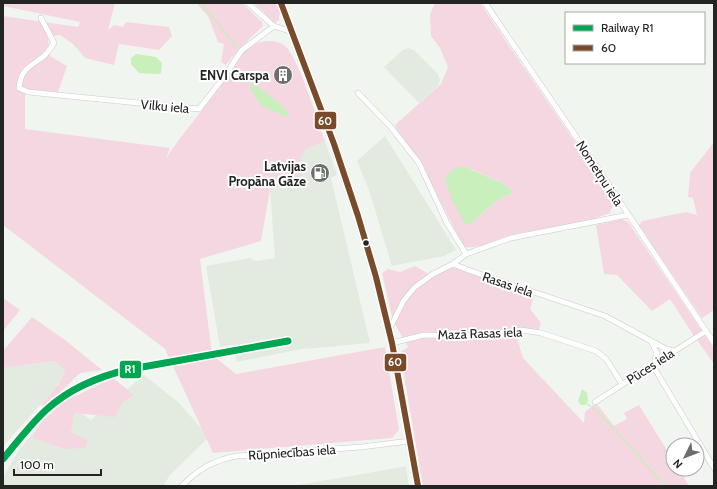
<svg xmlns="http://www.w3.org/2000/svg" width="717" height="489" font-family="Cabin,sans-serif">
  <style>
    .built { fill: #e3ebe0 }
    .green { fill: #f5d7e1; fill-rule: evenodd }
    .water { fill: #c9efbc }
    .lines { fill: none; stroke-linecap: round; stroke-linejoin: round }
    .stream { stroke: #c9efbc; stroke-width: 1.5 }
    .minor-casing { stroke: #c8cbc7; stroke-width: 6 }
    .tertiary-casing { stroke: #c8cbc7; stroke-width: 7 }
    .minor { stroke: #fdfefd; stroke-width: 5 }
    .tertiary { stroke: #fdfefd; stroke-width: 6 }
    .bus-1-casing { stroke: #fff; stroke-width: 9 }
    .bus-1 { stroke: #7a4b2a; stroke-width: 6 }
    .rail-1-casing { stroke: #fff; stroke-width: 10 }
    .rail-1 { stroke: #00a651; stroke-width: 7 }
    .bus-dot { fill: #232522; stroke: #fff; stroke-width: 1.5 }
    .labels { text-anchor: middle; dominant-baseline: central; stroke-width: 4; stroke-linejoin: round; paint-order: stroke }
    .poi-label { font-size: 13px; font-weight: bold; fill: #232522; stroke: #fff; text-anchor: end }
    .street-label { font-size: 13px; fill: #232522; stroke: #fff }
    .line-badge { stroke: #fff; stroke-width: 1.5 }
    .badge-label { font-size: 11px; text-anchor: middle; font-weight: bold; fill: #fff }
  </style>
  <rect width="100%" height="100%" fill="#f1f5f0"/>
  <g class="built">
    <polygon points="408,48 414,50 438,74 440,80 438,86 419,103 384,67 403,50"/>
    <polygon points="385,136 456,250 444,256 392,266 369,190 357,161"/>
    <polygon points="325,141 337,175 331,178 370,343 303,349 236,362 233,345 220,347 206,266 250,258 256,261 275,258 270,189 303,184 298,164 306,149"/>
    <polygon points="54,361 65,370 59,384 3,446 3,368"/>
    <polygon points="144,375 179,403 209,437 170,475 163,486 3,486 3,477 19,450 38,426 67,403 91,420"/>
    <polygon points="406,466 409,486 292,486 397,468"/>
  </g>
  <g class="green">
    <path d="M3 3H115L108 30 114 25 123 27 126 22 169 27 172 36 159 50 119 44 114 65 85 58 74 45 60 35 48 37 50 56 67 66 58 92 25 89V129L170 148 166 158C183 133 203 110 221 85 231 71 238 54 253 45 261 40 277 39 285 46 298 56 318 122 325 141L306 149 298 164 303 184 270 189 261 241 200 259 211 347 216 358 236 374 385 347 399 430 392 438 213 453 165 349 3 225V16L78 27 80 22 3 6Z"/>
    <polygon points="196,3 242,3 262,22 263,26 239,49 226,65 221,62 224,44 218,42 208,16"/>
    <polygon points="254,3 276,3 280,12 279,20 275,23"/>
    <path d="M435 3H480L588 161 614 203 610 213C578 226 544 227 511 235 494 239 481 249 464 247L422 166 397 131 395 125 441 84 448 67 440 48 431 36 430 14ZM471 169 502 183 514 192 495 202 470 224Z"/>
    <polygon points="714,142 714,310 702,318 639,225 642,221 686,212 697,215 693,198 688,197 690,173"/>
    <polygon points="622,219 628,222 714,349 714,364 692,333 670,299 652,311 617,275 604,274 596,225"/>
    <polygon points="415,266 434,277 448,269 454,268 534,296 530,309 541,323 539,330 514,328 523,358 584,423 585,412 596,403 614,426 627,419 624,413 639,405 673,460 673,469 679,469 689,486 423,486 400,352 408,347 393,321 382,273 388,269 400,272"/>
    <polygon points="3,298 20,310 3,331"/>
    <polygon points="32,317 65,340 102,370 80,373 44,408 41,405 59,384 65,370 54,361 3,368 3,351"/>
    <polygon points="113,378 134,395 123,402 115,417 74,413 71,432 88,440 85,448 65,449 32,438 41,422 65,401"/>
  </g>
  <g class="water">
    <polygon points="136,54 156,57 162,63 161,73 159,74 139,73 131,64 131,58"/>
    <path d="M250 84C259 85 282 106 289 113L287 117 261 106 250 88Z"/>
    <path d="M463 166 502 183 514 192 495 202 470 224H465L453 202 445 181C447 171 454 168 463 166Z"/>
    <polygon points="582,389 587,393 588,401 585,405 581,405 578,401"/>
  </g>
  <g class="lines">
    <g class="stream">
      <polyline points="201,3 236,46"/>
      <polyline points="242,72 250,84"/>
      <polyline points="587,404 590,406"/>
      <polyline points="592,407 596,410 637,454 664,486"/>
    </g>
    <defs>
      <g id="minor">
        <polyline points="248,3 274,26 292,32"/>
        <polyline points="485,3 592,160 714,343"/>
        <path d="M41 18 54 43C51 47 48 53 44 56 30 67 21 68 19 88L28 92 199 109 221 81 242 50 274 26"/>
        <polyline points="358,93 390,126 419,163 447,223 466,254"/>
        <polyline points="453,264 468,270 605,316 651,341"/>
        <polyline points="389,330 404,300 415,287 433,274 453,264 466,254 511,238 628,215"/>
        <polyline points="392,343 424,335 474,336 521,330 541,333 596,351 606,359 622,384"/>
        <polyline points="653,366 714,468"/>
        <polyline points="653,366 657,353 651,341 666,349 674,351"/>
        <polyline points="595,402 706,331"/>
        <path d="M182 486C198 469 214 460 237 456L361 447 410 441"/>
      </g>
      <polyline id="tertiary" points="281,3 334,144 358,216 376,277 392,343 418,486"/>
    </defs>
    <use href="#minor" class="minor-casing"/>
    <use href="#tertiary" class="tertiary-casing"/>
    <use href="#minor" class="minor"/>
    <use href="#tertiary" class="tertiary"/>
    <defs>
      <polyline id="bus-1" points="281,3 334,144 358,216 376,277 392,343 418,486"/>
    </defs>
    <use href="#bus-1" class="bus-1-casing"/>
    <use href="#bus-1" class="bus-1"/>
    <defs>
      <path id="rail-1" d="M3 459C17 442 30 425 46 410 70 388 99 376 131 369L288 341"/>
    </defs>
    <use href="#rail-1" class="rail-1-casing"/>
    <use href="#rail-1" class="rail-1"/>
  </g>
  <defs>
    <symbol id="building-disc" viewBox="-11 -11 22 22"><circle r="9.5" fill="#6b6e6a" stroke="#fff"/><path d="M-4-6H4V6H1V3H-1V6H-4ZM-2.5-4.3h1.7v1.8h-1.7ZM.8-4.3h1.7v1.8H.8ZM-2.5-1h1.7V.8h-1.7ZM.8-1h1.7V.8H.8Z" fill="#fff"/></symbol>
    <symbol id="fuel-disc" viewBox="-11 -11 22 22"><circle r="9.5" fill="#6b6e6a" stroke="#fff"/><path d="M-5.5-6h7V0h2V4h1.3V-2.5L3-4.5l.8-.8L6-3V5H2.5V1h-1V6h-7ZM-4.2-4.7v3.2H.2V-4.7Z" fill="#fff"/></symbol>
  </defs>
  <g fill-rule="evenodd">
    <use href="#building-disc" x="272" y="64" width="22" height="22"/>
    <use href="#fuel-disc" x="309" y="162" width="22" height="22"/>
  </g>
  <circle class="bus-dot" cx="366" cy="243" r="3.5"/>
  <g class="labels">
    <g class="poi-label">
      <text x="269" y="75">ENVI Carspa</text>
      <text x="306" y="166">Latvijas<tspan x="306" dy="15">Propāna Gāze</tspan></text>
    </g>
    <g class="street-label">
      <text transform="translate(165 106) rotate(5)">Vilku iela</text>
      <text transform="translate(600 173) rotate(57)">Nometņu iela</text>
      <text transform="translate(508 284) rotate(19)">Rasas iela</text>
      <text transform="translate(480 333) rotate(-2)">Mazā Rasas iela</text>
      <text transform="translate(650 366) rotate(-33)">Pūces iela</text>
      <text transform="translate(292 452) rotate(-4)">Rūpniecības iela</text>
    </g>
  </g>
  <g class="line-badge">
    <rect x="314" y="111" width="23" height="19" rx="4" fill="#7a4b2a"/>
    <rect x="384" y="353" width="23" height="19" rx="4" fill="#7a4b2a"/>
    <rect x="119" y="360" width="23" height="19" rx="4" fill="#00a651"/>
  </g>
  <g class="badge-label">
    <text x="325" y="125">60</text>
    <text x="395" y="366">60</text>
    <text x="130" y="373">R1</text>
  </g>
  <rect width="717" height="489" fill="none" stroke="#232522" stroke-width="8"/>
  <rect x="565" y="12" width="140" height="52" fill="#ffffff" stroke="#a7a8a7"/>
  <rect x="573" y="25" width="20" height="6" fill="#00a651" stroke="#a7a8a7"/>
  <text x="601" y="32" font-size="12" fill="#232522">Railway R1</text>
  <rect x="573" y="45" width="20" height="6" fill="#7a4b2a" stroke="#a7a8a7"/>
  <text x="601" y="52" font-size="12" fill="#232522">60</text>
  <g transform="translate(685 457) rotate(227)"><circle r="19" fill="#ffffff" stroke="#a7a8a7"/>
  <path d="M0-3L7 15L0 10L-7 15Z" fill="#6b6e6a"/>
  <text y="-6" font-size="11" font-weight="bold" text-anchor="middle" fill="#232522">N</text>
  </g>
  <path d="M14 469v6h87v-6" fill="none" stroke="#232522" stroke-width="2"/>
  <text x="20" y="469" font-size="12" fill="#232522" stroke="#ffffff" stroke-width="3" paint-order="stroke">100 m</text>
</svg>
